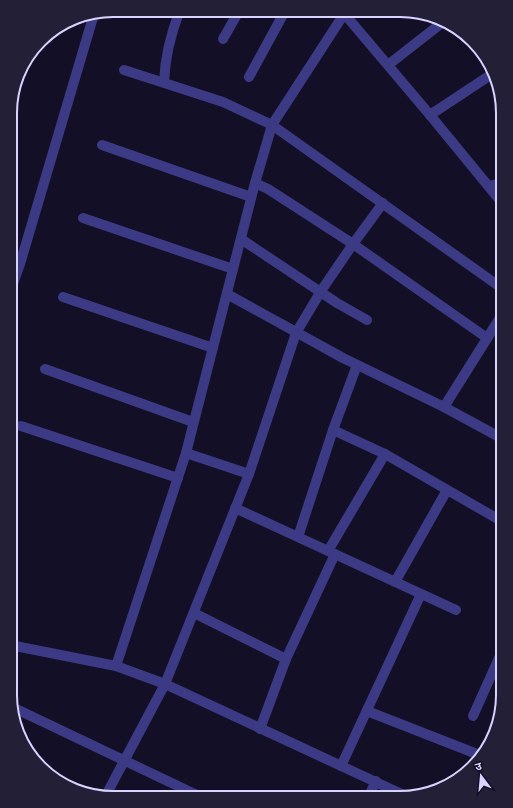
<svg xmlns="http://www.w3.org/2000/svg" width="513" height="808" font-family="Arial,'Noto Sans Devanagari',sans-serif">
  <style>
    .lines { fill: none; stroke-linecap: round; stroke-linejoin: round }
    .minor { stroke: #3d3a85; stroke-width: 10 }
    .rim { fill: none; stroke: #d9d4ff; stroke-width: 2 }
  </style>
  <rect width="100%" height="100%" fill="#130f26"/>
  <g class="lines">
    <g class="minor">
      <polyline points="342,11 430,115 503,204"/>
      <polyline points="223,39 239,11"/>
      <polyline points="388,65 443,22"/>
      <polyline points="124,70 223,102 272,125 503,289"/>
      <polyline points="249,77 285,11"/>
      <path d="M164 82C165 58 171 33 180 10"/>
      <polyline points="430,115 492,74"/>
      <polyline points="102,145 251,197"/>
      <polyline points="255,183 268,189 353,244 487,338"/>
      <polyline points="489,186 503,183"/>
      <polyline points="83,218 233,269"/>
      <polyline points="241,239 337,303 367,320"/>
      <polyline points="11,289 20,264 94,14"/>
      <polyline points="227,294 343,358 444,407 503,439"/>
      <polyline points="63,297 213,348"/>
      <polyline points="45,369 193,422"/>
      <polyline points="444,407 503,313"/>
      <polyline points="21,426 178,478"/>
      <polyline points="333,430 385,454 503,522"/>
      <polyline points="186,453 249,474"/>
      <polyline points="235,508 456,610"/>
      <polyline points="298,537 333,430 357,365"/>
      <polyline points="328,551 385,454"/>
      <polyline points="395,582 447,490"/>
      <polyline points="194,613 286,659"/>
      <polyline points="10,645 116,666 165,684 408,797"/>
      <polyline points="116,666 186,453 255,183 272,125 344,14"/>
      <polyline points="12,707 201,797"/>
      <polyline points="367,711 482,756"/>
      <polyline points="473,716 503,649"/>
      <polyline points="260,729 286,659 335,554"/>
      <polyline points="341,766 421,594"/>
      <polyline points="105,797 165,684 249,474 296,333 321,291 353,244 383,203"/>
      <polyline points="368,798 376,781"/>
    </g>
  </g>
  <path d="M0 0H513V808H0ZM113 17H400A96 96 0 0 1 496 113V695A96 96 0 0 1 400 791H113A96 96 0 0 1 17 695V113A96 96 0 0 1 113 17Z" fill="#231f37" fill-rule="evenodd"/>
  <path class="rim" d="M113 17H400A96 96 0 0 1 496 113V695A96 96 0 0 1 400 791H113A96 96 0 0 1 17 695V113A96 96 0 0 1 113 17Z"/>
  <g transform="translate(481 776) rotate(344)" stroke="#130f26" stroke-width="3" paint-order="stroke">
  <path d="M0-3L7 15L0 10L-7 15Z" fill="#d9d4ff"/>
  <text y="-6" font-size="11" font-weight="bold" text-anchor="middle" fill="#d9d4ff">उ</text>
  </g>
</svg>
